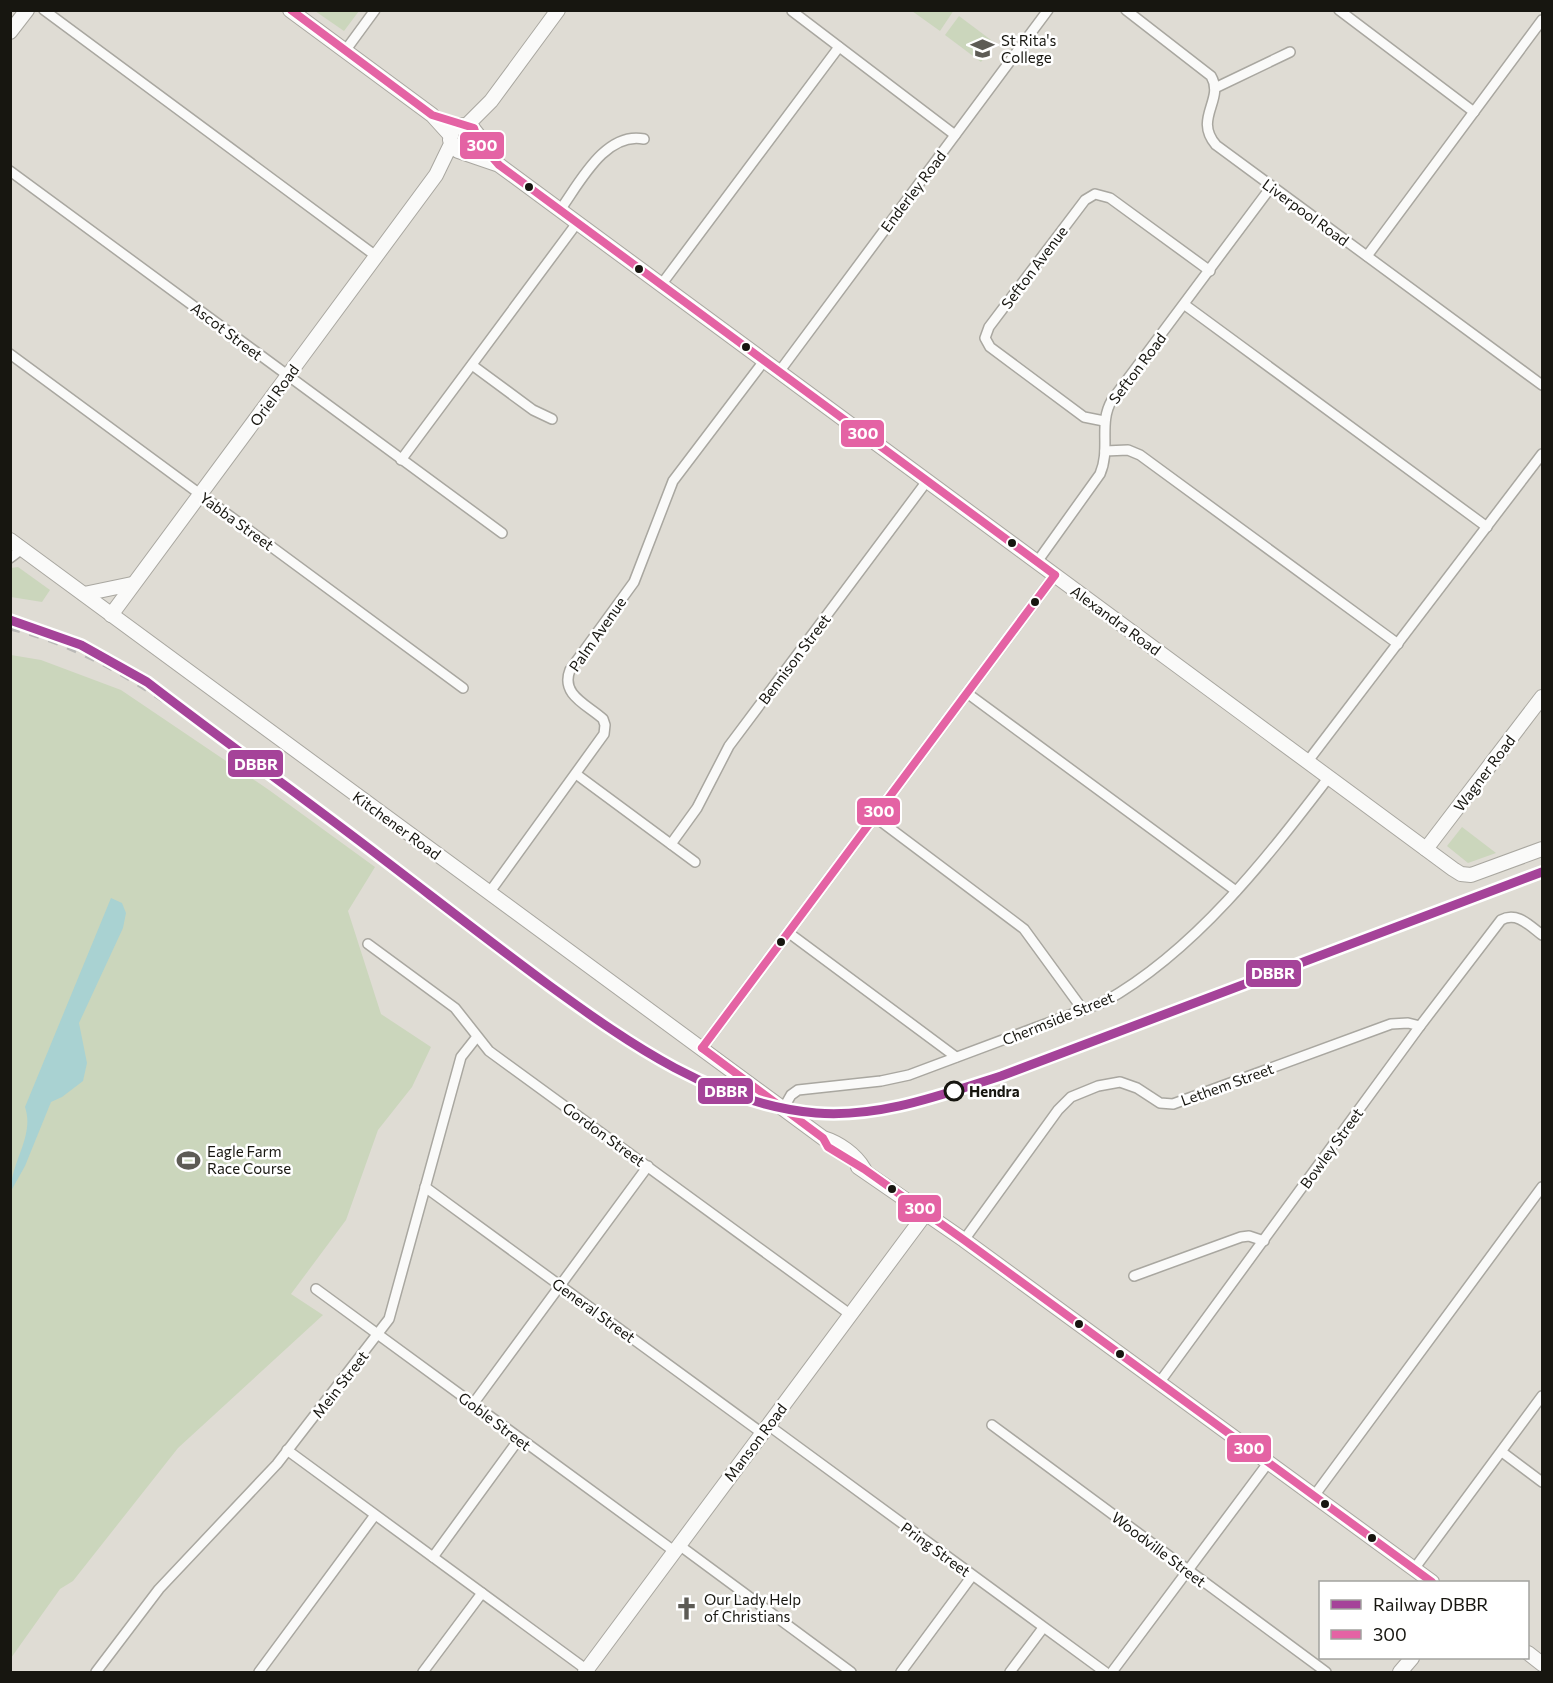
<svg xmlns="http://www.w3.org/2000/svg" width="1553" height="1683" font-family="Commissioner,sans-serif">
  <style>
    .green { fill: #cbd6bc }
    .water { fill: #a9d2d2 }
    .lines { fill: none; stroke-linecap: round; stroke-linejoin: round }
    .street-casing { stroke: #a9a7a0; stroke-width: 12 }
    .secondary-casing { stroke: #a9a7a0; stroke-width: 16 }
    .street { stroke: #fafaf9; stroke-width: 9 }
    .secondary { stroke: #fafaf9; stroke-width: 14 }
    .rail { stroke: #bab9b7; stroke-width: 3; stroke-dasharray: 10 10; stroke-linecap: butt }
    .bus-1-casing { stroke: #fff; stroke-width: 12 }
    .bus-1 { stroke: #e463a4; stroke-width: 8 }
    .rail-1-casing { stroke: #fff; stroke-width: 14 }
    .rail-1 { stroke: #a54399; stroke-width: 9 }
    .bus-dot { fill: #171610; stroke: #fff; stroke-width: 2 }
    .stop-dot { fill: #fff; stroke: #171610; stroke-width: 3 }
    .labels { text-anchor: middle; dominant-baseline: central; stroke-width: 5; stroke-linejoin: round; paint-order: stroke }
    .poi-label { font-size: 15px; fill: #171610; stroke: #fff; text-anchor: start }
    .street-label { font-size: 15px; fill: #171610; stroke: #fff }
    .stop-label { font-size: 15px; font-weight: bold; fill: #171610; stroke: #fff; text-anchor: start }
    .line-badge { stroke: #fff; stroke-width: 2 }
    .badge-label { font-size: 16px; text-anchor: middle; font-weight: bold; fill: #fff }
  </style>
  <rect width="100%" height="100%" fill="#dfdcd4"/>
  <g class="green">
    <polygon points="954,10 940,31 912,11 912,10"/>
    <polygon points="315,11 359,11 344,31"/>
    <polygon points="959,16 995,43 981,62 945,35"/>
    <polygon points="18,567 50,590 42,602 11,597 11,568"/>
    <polygon points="11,655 41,660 121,690 269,790 375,867 348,911 381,1014 431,1047 412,1087 378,1130 346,1220 291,1294 323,1315 178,1448 73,1581 60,1589 11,1658"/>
    <polygon points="1462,827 1496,853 1468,863 1447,846"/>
  </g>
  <path class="water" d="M111 898 122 903 126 913 123 928 79 1023 87 1063 83 1081 62 1097 51 1102 25 1166 11 1191C10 1163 35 1136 25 1107Z"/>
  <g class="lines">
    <defs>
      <g id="street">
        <polyline points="44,10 376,256"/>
        <path d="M1126 10 1211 76C1225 100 1193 118 1216 145L1542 385"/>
        <polyline points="1339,10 1474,112"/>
        <polyline points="792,11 955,135"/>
        <polyline points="345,51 375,10"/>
        <polyline points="1215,88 1290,52"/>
        <polyline points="10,171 502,533"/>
        <path d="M560 210C579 184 605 131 644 139"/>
        <polyline points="1367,256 1542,20"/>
        <polyline points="661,285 839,47"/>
        <polyline points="1185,305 1487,527"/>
        <polyline points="10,354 463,688"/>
        <polyline points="472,365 533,410 552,419"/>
        <polyline points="779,372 1048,10"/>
        <polyline points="1104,421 1084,417 990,347 985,338 989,327 1085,200 1095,194 1110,198 1210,271"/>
        <polyline points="1105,451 1128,450 1140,455 1398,644"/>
        <polyline points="401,460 577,223"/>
        <polyline points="10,558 22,549"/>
        <path d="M1037 562 1100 474C1111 449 1098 423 1112 400L1271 187"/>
        <polyline points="967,693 1236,891"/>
        <polyline points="1308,761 1542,454"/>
        <polyline points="576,774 695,862"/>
        <polyline points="875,817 1024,929 1083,1010"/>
        <polyline points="671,844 697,808 729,746 927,481"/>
        <path d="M489 893 604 734 605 725 603 719C588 705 560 695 570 670L634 582 673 481 764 361"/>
        <polyline points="789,933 956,1057"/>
        <polyline points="368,944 455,1008 489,1051 851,1315"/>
        <polyline points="702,1048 1055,575"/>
        <path d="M783 1109 791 1095 798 1090 881 1081 909 1075 1104 1002C1195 951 1266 859 1329 777"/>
        <polyline points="425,1187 762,1433"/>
        <polyline points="964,1240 1058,1110 1071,1097 1098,1086 1120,1082 1137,1088 1160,1103 1173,1104 1391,1024 1408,1023 1420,1026"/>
        <polyline points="1134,1276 1241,1237 1249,1236 1264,1241"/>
        <polyline points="316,1289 674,1551"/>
        <path d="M1159 1383 1420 1026 1501 920C1517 911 1530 926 1542 935"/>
        <polyline points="473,1404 648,1166"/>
        <polyline points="768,1425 1105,1672"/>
        <polyline points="992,1425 1326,1672"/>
        <polyline points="287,1450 587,1670"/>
        <polyline points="1502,1452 1542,1482"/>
        <polyline points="1314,1496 1542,1187"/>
        <polyline points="679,1545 851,1672"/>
        <polyline points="433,1557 519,1439"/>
        <polyline points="1414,1569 1542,1396"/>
        <polyline points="96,1672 159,1589 277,1464 389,1319 461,1057 476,1038"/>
        <polyline points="259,1672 375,1515"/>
        <polyline points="423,1672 482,1593"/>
        <polyline points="901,1672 972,1576"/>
        <polyline points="1010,1672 1043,1628"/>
        <polyline points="1112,1672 1268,1463"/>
      </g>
      <g id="secondary">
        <polyline points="290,10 432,115 451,136"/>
        <polyline points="10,32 27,10"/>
        <polyline points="467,125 491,101 558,10"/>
        <polyline points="467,152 476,145 478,135 471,126 459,125 452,131 450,140 458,151 499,165 1453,869 1461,874 1471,875 1542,849"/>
        <path d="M10 540 823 1138C839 1143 855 1154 864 1169"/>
        <polyline points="84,594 132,584"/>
        <polyline points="111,615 436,175 451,144"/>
        <polyline points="1426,849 1542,697"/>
        <polyline points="858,1167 964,1240 1432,1582"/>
        <polyline points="1528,1653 1542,1664"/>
        <polyline points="585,1672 926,1213"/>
        <polyline points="1400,1672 1412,1658"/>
      </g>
    </defs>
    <use href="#street" class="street-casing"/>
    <use href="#secondary" class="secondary-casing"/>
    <use href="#street" class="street"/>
    <use href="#secondary" class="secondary"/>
    <path class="rail" d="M10 629C106 653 166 705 245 758"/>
    <defs>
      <g id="bus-1">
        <polyline points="291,10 432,115 474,128 478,141 499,165 1055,575"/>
        <polyline points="702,1048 823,1138 828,1147 864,1169 964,1240 1432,1582"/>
        <polyline points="702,1048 1055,575"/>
      </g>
    </defs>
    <use href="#bus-1" class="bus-1-casing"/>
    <use href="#bus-1" class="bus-1"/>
    <defs>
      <path id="rail-1" d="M10 620 81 645 147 682C225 742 305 799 383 859 438 901 493 944 550 986 630 1044 714 1104 816 1113 880 1118 941 1095 1001 1076L1542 872"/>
    </defs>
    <use href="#rail-1" class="rail-1-casing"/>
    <use href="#rail-1" class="rail-1"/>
  </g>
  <defs>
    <symbol id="school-bare" viewBox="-9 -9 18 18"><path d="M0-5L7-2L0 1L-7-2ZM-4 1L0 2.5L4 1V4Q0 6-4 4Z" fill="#5d5b55" stroke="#fff" stroke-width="2.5" paint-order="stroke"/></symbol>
    <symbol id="stadium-bare" viewBox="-9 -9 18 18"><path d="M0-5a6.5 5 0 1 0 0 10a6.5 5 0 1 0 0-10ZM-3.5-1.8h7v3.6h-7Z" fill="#5d5b55" stroke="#fff" stroke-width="2.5" paint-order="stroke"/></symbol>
    <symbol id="church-bare" viewBox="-9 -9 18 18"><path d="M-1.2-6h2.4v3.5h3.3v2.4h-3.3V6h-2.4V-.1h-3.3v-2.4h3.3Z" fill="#5d5b55" stroke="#fff" stroke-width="2.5" paint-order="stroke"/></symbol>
  </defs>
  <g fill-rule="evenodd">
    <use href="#school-bare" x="966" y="32" width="33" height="33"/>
    <use href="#stadium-bare" x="172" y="1144" width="33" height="33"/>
    <use href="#church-bare" x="670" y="1592" width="33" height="33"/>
  </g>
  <g class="bus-dot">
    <circle cx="529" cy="187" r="5"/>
    <circle cx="639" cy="269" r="5"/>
    <circle cx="746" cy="347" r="5"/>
    <circle cx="1012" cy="543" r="5"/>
    <circle cx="1035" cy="602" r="5"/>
    <circle cx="781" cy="942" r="5"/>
    <circle cx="892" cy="1189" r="5"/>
    <circle cx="1079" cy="1324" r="5"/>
    <circle cx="1120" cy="1354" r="5"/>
    <circle cx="1325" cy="1504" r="5"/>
    <circle cx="1372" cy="1538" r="5"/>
  </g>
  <circle class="stop-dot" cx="954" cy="1091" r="9"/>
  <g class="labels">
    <g class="poi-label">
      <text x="1001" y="40">St Rita's<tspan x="1001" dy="17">College</tspan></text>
      <text x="207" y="1151">Eagle Farm<tspan x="207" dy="17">Race Course</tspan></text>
      <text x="704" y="1599">Our Lady Help<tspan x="704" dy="17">of Christians</tspan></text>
    </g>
    <g class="street-label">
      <text transform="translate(913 191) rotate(-53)">Enderley Road</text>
      <text transform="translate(1306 212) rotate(36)">Liverpool Road</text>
      <text transform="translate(1034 267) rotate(-53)">Sefton Avenue</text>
      <text transform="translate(227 331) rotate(37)">Ascot Street</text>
      <text transform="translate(1137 368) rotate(-53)">Sefton Road</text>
      <text transform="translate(274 395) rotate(-54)">Oriel Road</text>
      <text transform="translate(237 521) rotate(36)">Yabba Street</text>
      <text transform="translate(1116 620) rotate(36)">Alexandra Road</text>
      <text transform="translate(597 634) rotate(-55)">Palm Avenue</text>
      <text transform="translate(794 659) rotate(-53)">Bennison Street</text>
      <text transform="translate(1484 773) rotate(-53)">Wagner Road</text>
      <text transform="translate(397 825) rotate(36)">Kitchener Road</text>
      <text transform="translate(1058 1018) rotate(-22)">Chermside Street</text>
      <text transform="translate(1227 1084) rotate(-20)">Lethem Street</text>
      <text transform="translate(604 1134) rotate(36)">Gordon Street</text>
      <text transform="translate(1331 1148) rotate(-54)">Bowley Street</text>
      <text transform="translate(594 1310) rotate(36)">General Street</text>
      <text transform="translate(340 1384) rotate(-52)">Mein Street</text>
      <text transform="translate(495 1421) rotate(37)">Goble Street</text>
      <text transform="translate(755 1442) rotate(-53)">Manson Road</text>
      <text transform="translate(936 1549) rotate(36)">Pring Street</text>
      <text transform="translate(1159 1549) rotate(37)">Woodville Street</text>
    </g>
    <g class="stop-label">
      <text x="969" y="1091">Hendra</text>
    </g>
  </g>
  <g class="line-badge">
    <rect x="459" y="131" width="46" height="29" rx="6" fill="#e463a4"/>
    <rect x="840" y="419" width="45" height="29" rx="6" fill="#e463a4"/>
    <rect x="227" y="749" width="57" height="29" rx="6" fill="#a54399"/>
    <rect x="856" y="797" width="45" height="29" rx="6" fill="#e463a4"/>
    <rect x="1245" y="959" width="57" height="29" rx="6" fill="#a54399"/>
    <rect x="697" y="1077" width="57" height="28" rx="6" fill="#a54399"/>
    <rect x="897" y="1194" width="45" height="29" rx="6" fill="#e463a4"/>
    <rect x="1226" y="1434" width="46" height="29" rx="6" fill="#e463a4"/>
  </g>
  <g class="badge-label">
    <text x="482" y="151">300</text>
    <text x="863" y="439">300</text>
    <text x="256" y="770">DBBR</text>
    <text x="879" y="817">300</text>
    <text x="1273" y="979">DBBR</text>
    <text x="726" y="1097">DBBR</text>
    <text x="920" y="1214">300</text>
    <text x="1249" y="1454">300</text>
  </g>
  <rect width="1553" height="1683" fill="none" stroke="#171610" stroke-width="24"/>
  <rect x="1319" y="1581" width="210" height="78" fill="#ffffff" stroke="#a2a29f" stroke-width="1.5"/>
  <rect x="1331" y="1600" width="30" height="9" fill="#a54399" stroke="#a2a29f" stroke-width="1.5"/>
  <text x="1373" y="1611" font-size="18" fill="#171610">Railway DBBR</text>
  <rect x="1331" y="1630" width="30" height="9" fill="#e463a4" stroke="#a2a29f" stroke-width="1.5"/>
  <text x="1373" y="1641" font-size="18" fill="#171610">300</text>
</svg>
